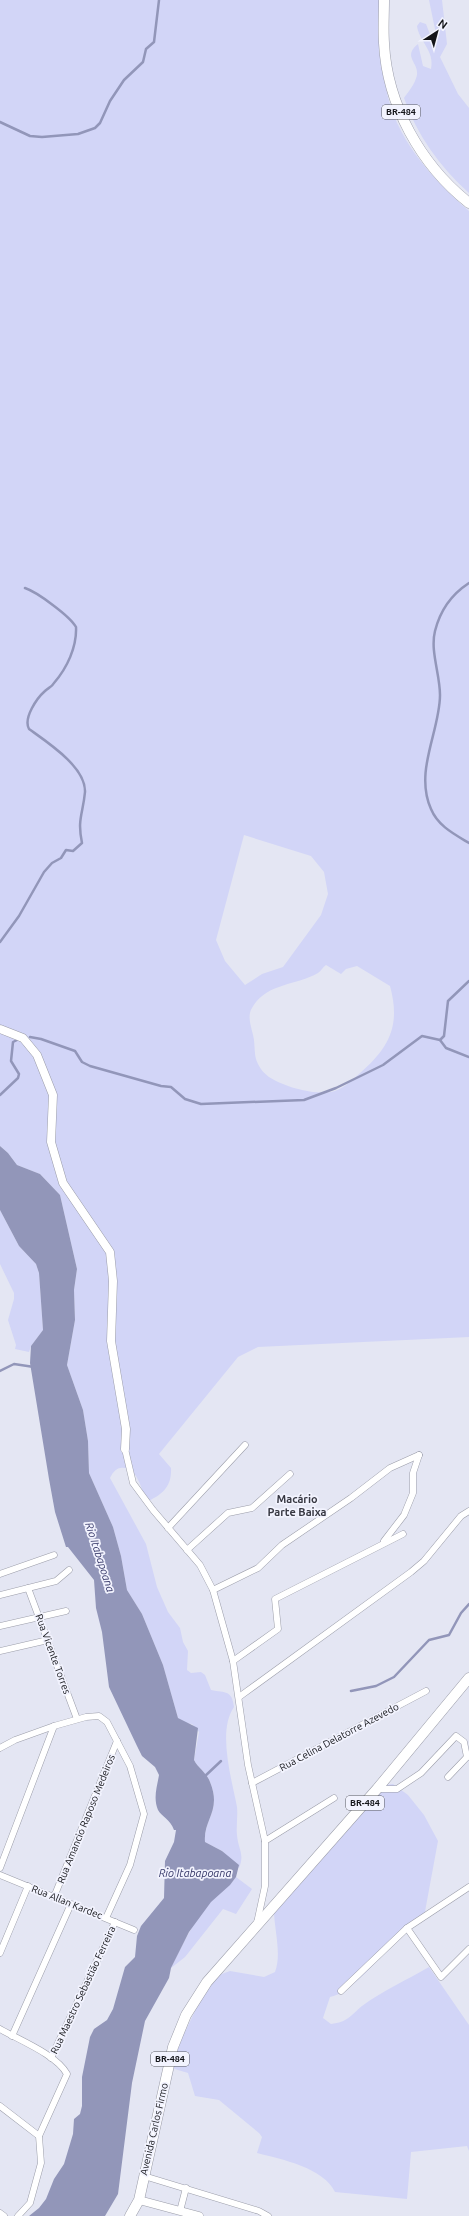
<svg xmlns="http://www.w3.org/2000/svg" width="469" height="2216" font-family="Ubuntu,sans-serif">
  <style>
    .green { fill: #d2d5f7; fill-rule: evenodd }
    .water { fill: #9296b9 }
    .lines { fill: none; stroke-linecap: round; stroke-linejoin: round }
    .stream { stroke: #9296b9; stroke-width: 2.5 }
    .minor-casing { stroke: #9b9da9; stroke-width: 7 }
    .tertiary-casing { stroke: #9b9da9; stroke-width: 9 }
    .primary-casing { stroke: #9b9da9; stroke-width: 11 }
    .minor { stroke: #fff; stroke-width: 6 }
    .tertiary { stroke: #fff; stroke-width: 8 }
    .primary { stroke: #fff; stroke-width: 10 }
    .labels { text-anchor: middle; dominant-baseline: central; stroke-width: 3.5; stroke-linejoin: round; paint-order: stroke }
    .shield { fill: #f2f3fe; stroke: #57585e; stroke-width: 1 }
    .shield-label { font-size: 9px; font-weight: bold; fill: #141519 }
    .street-label { font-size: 10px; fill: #141519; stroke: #f2f3fe }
    .neighbourhood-label { font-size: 11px; font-weight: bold; fill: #383943; stroke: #f2f3fe }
    .water-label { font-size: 11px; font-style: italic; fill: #383a6a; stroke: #f2f3fe }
  </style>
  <rect width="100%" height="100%" fill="#e4e6f3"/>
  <g class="green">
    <path d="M0 0H381C381 30 380 59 386 88 395 138 432 179 469 211V1337L258 1347 238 1357 159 1454 171 1468C172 1487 162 1495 146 1502 142 1490 137 1465 120 1468 115 1469 112 1474 110 1478L146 1544 157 1587 168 1612 180 1628 183 1642 188 1651 187 1670 191 1673 201 1672 205 1675 211 1690C226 1693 232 1690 234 1707 217 1731 232 1780 237 1807 238 1816 236 1826 237 1835 238 1849 245 1854 239 1868L222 1851 205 1842C203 1819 222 1811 210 1782 207 1773 198 1768 194 1760L199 1732 192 1724 184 1723 178 1718 163 1665 142 1614 127 1590 121 1556 113 1527 89 1473 88 1441 83 1410 67 1365 75 1320 74 1290 77 1269 60 1195 40 1174 17 1165 8 1153 0 1146ZM244 835 311 856 324 872 328 894 321 915 283 967 262 974 245 985 225 961 216 940ZM326 965 341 974 346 969 357 966 390 986C401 1026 389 1048 359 1074 351 1081 342 1090 331 1092 316 1094 297 1090 283 1084 273 1080 263 1075 258 1064 254 1056 255 1049 254 1040 253 1031 246 1017 252 1008 266 983 295 986 318 973 321 971 323 967 326 965Z"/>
    <path d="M429 0H442L447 44 440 57 458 94 469 108V193C439 166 417 135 404 98 409 91 415 84 417 75 419 62 402 57 418 44L423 66 431 69C435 51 419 41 417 26L420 22 426 24 431 37 436 34Z"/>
    <polygon points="0,1210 19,1246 36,1264 39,1273 43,1330 31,1346 29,1352 15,1349 16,1345 8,1320 14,1299 14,1293 0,1264"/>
    <path d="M393 1784 408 1795 424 1815 438 1841 424 1917C416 1924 408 1930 400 1937 382 1953 353 1993 330 1997L323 2018 331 2024C348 2022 350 2016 362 2006 382 1991 407 1980 429 1967L469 2025V2151L467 2146 411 2152 407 2199 335 2192C324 2168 281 2159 257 2153L262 2137 259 2133 219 2100 195 2096 188 2073 168 2067 211 1978 230 1971 264 1977 275 1972C282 1954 274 1929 274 1910L385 1785Z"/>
    <path d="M236 1877 252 1889 236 1914 223 1909 185 1957 171 1968C182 1945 193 1923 209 1903 218 1893 229 1887 236 1877Z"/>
  </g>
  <path class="water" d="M0 1146 8 1153 17 1165 40 1174 60 1195 77 1269 74 1290 75 1320 67 1365 83 1410 88 1441 89 1473 113 1527 121 1556 127 1590 142 1614 163 1665 178 1718 198 1728 194 1760C198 1768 207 1773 210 1782 222 1811 203 1819 205 1842L222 1851 239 1865 236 1877 230 1885 211 1902 189 1932 171 1968 169 1978 145 2021 132 2083 118 2194 105 2216H29L39 2208 46 2199 54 2179 64 2164 73 2134 74 2119 80 2114 82 2106V2077L90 2037 94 2029 107 2020 113 2009 125 1967 135 1957 137 1936 141 1926 164 1898 165 1861 174 1842 176 1830H174C170 1819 162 1817 158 1810 153 1798 157 1787 159 1775L155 1767 142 1756 137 1746 109 1687 102 1632 96 1608 94 1580 68 1547H66L55 1512 49 1479 30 1363 31 1346 43 1330 39 1273 36 1264 19 1246 0 1210Z"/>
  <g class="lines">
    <g class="stream">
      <polyline points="0,122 30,136 42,137 78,134 95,128 100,123 110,101 124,80 143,62 146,49 154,42 159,0"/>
      <path d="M469 583C452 594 440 611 435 631 430 651 440 674 440 695 440 731 414 771 431 809 438 826 454 834 469 843"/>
      <path d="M0 942 19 916 44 872 52 863 61 858 66 850 73 851 82 843C77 819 83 814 85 792 86 767 47 742 29 729 23 718 37 698 45 691 48 688 52 687 54 683 67 668 77 647 76 627 70 616 37 592 25 588"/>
      <polyline points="30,1037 41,1039 75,1051 82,1062 90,1066 161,1086 171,1087 185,1099 201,1104 304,1100 336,1088 383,1065 422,1036 440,1040 446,1048 469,1057"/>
      <polyline points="440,1040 444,1036 448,1001 469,981"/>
      <polyline points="0,1095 18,1078 19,1074 11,1061 13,1042 19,1039"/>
      <polyline points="0,1371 14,1364 34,1367"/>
      <polyline points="351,1691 376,1686 394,1677 429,1640 449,1635 461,1613 469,1604"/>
      <polyline points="204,1777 221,1761"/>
    </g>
    <defs>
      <g id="minor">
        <polyline points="125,1449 133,1483 153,1510 200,1565 213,1590 233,1661 248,1765 265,1841 265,1886 257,1923"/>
        <polyline points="168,1528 245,1445"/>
        <polyline points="384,1541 404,1515 413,1493 413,1473 419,1455"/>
        <polyline points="187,1550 228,1513 252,1508 290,1474"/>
        <polyline points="0,1574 54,1555"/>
        <polyline points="28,1588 77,1719"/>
        <polyline points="213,1590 258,1568 282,1545 351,1498 390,1468 419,1455"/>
        <polyline points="0,1595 56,1581 69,1570"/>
        <polyline points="0,1626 66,1611"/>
        <polyline points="0,1651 48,1640"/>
        <polyline points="233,1661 278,1629 275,1599 403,1534"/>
        <polyline points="239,1697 411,1572 424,1561 461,1516 469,1511"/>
        <polyline points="0,1748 15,1740 54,1726 86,1717 99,1716 107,1722 130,1766 144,1814 130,1865 106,1918"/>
        <polyline points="448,1777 469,1755"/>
        <polyline points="252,1783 426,1691"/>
        <polyline points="377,1789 397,1789 421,1773 456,1736 464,1742 467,1757"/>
        <polyline points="265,1841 334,1798"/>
        <polyline points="0,1868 54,1726"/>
        <polyline points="0,1875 134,1930"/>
        <polyline points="54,1897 117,1741"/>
        <polyline points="407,1928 441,1977 469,1949"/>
        <polyline points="0,1953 28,1886"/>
        <polyline points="341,1991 407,1928 469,1887"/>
        <path d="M0 2029C19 2040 57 2055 67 2074L39 2136 41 2163 30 2203 18 2216"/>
        <polyline points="12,2036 71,1904"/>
        <polyline points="51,2058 115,1922"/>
        <polyline points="0,2106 39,2136"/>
        <polyline points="144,2176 259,2211 268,2216"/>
        <polyline points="180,2211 186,2188"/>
        <polyline points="0,2213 4,2216"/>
      </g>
      <g id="tertiary">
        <polyline points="0,1029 23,1038 37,1055 53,1095 51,1142 63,1183 110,1252 113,1281 111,1341 126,1429 125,1449"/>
        <polyline points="139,2200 199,2216"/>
      </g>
      <g id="primary">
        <path d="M384 0C384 14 383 29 384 43 387 105 421 165 469 203"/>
        <polyline points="130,2216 139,2200 173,2047 186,2015 207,1982 377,1789 469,1678"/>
      </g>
    </defs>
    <use href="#minor" class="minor-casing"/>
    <use href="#tertiary" class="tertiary-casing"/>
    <use href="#primary" class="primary-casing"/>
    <use href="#minor" class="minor"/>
    <use href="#tertiary" class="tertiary"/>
    <use href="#primary" class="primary"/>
  </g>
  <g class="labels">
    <g class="shield">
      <rect x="382" y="105" width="38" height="14" rx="3"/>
      <rect x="346" y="1796" width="38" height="14" rx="3"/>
      <rect x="151" y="2052" width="38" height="14" rx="3"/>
    </g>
    <g class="shield-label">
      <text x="401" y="112">BR-484</text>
      <text x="365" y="1803">BR-484</text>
      <text x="170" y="2059">BR-484</text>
    </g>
    <g class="street-label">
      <text transform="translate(53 1654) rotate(70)">Rua Vicente Torres</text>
      <text transform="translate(339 1737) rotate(-28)">Rua Celina Delatorre Azevedo</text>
      <text transform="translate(86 1819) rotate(-68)">Rua Amancio Raposo Medeiros</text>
      <text transform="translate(67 1902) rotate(22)">Rua Allan Kardec</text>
      <text transform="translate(83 1990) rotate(-65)">Rua Maestro Sebastião Ferreira</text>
      <text transform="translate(154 2129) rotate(-77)">Avenida Carlos Firmo</text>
    </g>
    <g class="neighbourhood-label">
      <text x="297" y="1499">Macário<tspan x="297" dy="13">Parte Baixa</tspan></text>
    </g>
    <g class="water-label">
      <text transform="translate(100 1557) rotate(72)">Rio Itabapoana</text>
      <text x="195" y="1873">Rio Itabapoana</text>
    </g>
  </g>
  <g transform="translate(437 32) rotate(36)" stroke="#f2f3fe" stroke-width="3" paint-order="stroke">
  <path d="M0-3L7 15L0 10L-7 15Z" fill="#141519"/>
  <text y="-6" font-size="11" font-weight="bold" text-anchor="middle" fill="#141519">N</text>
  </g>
</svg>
